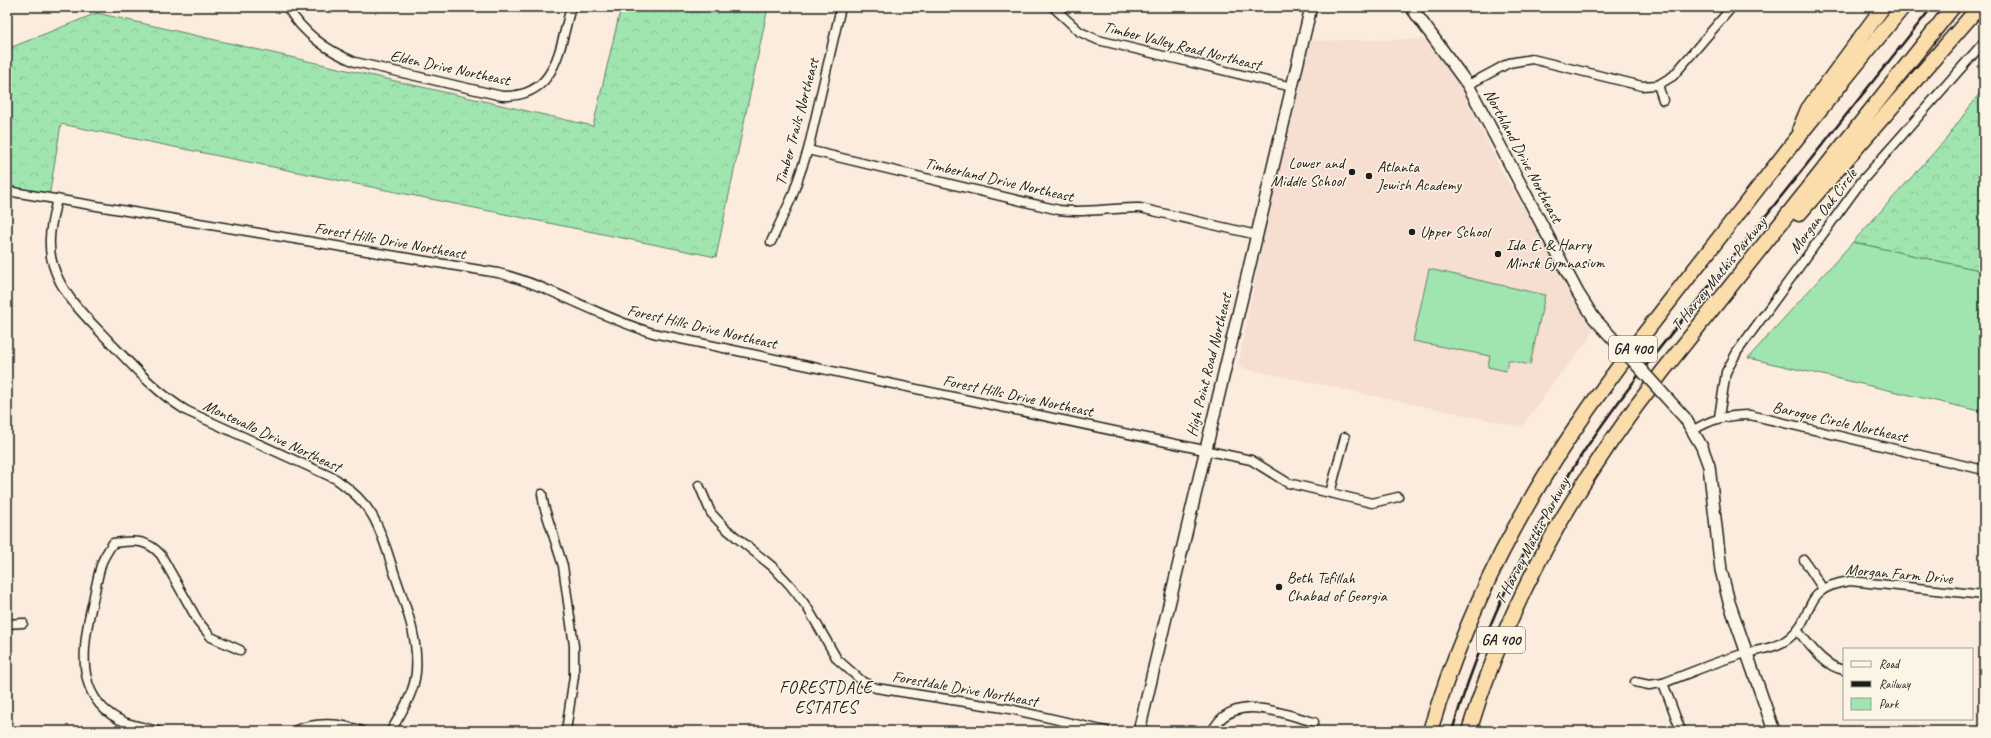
<svg xmlns="http://www.w3.org/2000/svg" width="1991" height="738" font-family="Caveat,sans-serif">
  <style>
    .built { fill: #f6ded1 }
    .green { fill: #a0e5b0; stroke: #5e8066 }
    .forest { fill: url(#forest-crowns); stroke: #5e8066 }
    .lines { fill: none; stroke-linecap: round; stroke-linejoin: round }
    .street-casing { stroke: #1c1c1c; stroke-width: 11 }
    .secondary-casing { stroke: #1c1c1c; stroke-width: 14 }
    .highway-casing { stroke: #1c1c1c; stroke-width: 17 }
    .street { stroke: #fcf5e5; stroke-width: 8 }
    .secondary { stroke: #fcf5e5; stroke-width: 11 }
    .highway { stroke: #fbddab; stroke-width: 14 }
    .rail { stroke: #1c1c1c; stroke-width: 2.5 }
    .secondary-bridge-casing { stroke: #1c1c1c; stroke-width: 14; stroke-linecap: butt }
    .secondary-bridge { stroke: #fcf5e5; stroke-width: 11 }
    .poi-dot { fill: #1c1c1c; stroke: #fcf5e5; stroke-width: 1.5 }
    .labels { text-anchor: middle; dominant-baseline: central; stroke-width: 3; stroke-linejoin: round; paint-order: stroke }
    .shield { fill: #fcf5e5; stroke: #5f5d58; stroke-width: 1 }
    .shield-label { font-size: 15px; font-weight: bold; fill: #1c1c1c }
    .street-label { font-size: 16px; fill: #1c1c1c; stroke: #fcf5e5 }
    .poi-label { font-size: 16px; fill: #1c1c1c; stroke: #fcf5e5; text-anchor: start }
    .neighbourhood-label { font-size: 17px; letter-spacing: 1px; fill: #1c1c1c; stroke: #fcf5e5 }
  </style>
  <defs>
    <pattern id="forest-crowns" width="20" height="18" patternUnits="userSpaceOnUse"><rect width="20" height="18" fill="#a0e5b0"/><path d="M2 6a3 3 0 1 1 6 0M12 15a3 3 0 1 1 6 0" fill="none" stroke="#89c497"/></pattern>
  </defs>
  <rect width="100%" height="100%" fill="#fbecde"/>
  <filter id="ink" filterUnits="userSpaceOnUse"><feTurbulence type="fractalNoise" baseFrequency=".025" numOctaves="2"/><feDisplacementMap in="SourceGraphic" scale="8" xChannelSelector="R" yChannelSelector="G"/><feConvolveMatrix kernelMatrix="1 2 1 2 8 2 1 2 1" color-interpolation-filters="sRGB"/></filter>
  <g filter="url(#ink)">
    <polygon class="built" points="1434,39 1463,92 1504,176 1594,318 1591,337 1550,387 1522,427 1238,367 1302,41"/>
    <g class="green">
      <polygon points="1853,242 1984,271 1984,412 1748,358"/>
      <polygon points="1429,269 1545,295 1530,365 1508,360 1506,371 1488,367 1490,356 1413,341"/>
    </g>
    <g class="forest">
      <polygon points="621,7 768,7 716,257 61,124 48,203 7,194 7,49 97,13 593,126"/>
      <polygon points="1984,87 1984,271 1853,242 1947,138"/>
    </g>
    <g class="lines">
      <defs>
        <g id="street">
          <path d="M287 7C304 34 326 50 355 62L502 96C557 98 559 49 571 7"/>
          <polyline points="1053,7 1080,32 1098,40 1292,87"/>
          <polyline points="1468,85 1509,63 1532,59 1642,86 1658,85 1673,76 1732,7"/>
          <polyline points="1658,85 1663,100"/>
          <path d="M808 150 1059 210C1087 214 1112 207 1140 208L1257 235"/>
          <path d="M7 191 498 273C552 286 600 318 653 333L1251 460 1288 483 1372 503 1398 497"/>
          <path d="M57 199C52 220 46 243 53 265 62 295 85 316 106 338 132 365 155 392 187 411L336 479C350 489 363 500 372 515 382 532 387 551 393 569 404 603 419 636 416 672 414 694 401 713 391 731"/>
          <polyline points="771,242 792,197 808,150 841,7"/>
          <polyline points="1719,417 1726,372 1737,352 1861,182 1984,42"/>
          <path d="M1692 431C1711 419 1727 415 1750 415L1984 470"/>
          <polyline points="699,485 711,513 725,528 773,567 790,585 807,607 837,659 863,682 876,688 1010,709 1106,731"/>
          <polyline points="1330,493 1345,437"/>
          <polyline points="542,494 544,506 563,566 574,646 574,676 566,731"/>
          <polyline points="1804,560 1823,589"/>
          <polyline points="7,624 23,623"/>
          <path d="M1797 630C1810 645 1823 666 1844 670"/>
          <path d="M1635 682 1649 685 1663 683C1691 673 1718 660 1747 653 1761 649 1777 648 1789 638 1817 616 1799 588 1850 581L1984 595"/>
          <polyline points="1663,683 1681,731"/>
          <path d="M157 731C147 728 137 726 127 723 76 703 81 653 91 609 95 594 97 577 102 562 105 555 109 549 113 543 133 541 146 538 161 555L198 621 211 637 240 650"/>
          <path d="M294 731C316 721 341 723 362 731"/>
          <path d="M1212 731C1214 727 1217 724 1219 721 1243 695 1286 715 1314 722"/>
        </g>
        <g id="secondary">
          <polyline points="1411,7 1468,85 1578,293 1594,318"/>
          <polyline points="1685,418 1702,447 1709,466 1721,570 1729,602 1774,731"/>
          <polyline points="1139,731 1311,7"/>
        </g>
        <g id="highway">
          <polyline points="1800,128 1808,109 1883,7"/>
          <polyline points="1799,214 1979,7"/>
          <path d="M1430 731C1474 586 1542 466 1634 347L1793 143 1903 7"/>
          <path d="M1469 731C1509 598 1578 479 1663 371L1953 7"/>
        </g>
      </defs>
      <use href="#street" class="street-casing"/>
      <use href="#secondary" class="secondary-casing"/>
      <use href="#highway" class="highway-casing"/>
      <use href="#street" class="street"/>
      <use href="#secondary" class="secondary"/>
      <use href="#highway" class="highway"/>
      <path class="rail" d="M1452 731C1480 638 1521 550 1573 468 1621 393 1679 324 1735 254 1801 172 1867 89 1932 7"/>
      <defs>
        <polyline id="secondary-bridge" points="1594,318 1685,418"/>
      </defs>
      <use href="#secondary-bridge" class="secondary-bridge-casing"/>
      <use href="#secondary-bridge" class="secondary-bridge"/>
    </g>
  </g>
  <g class="poi-dot">
    <circle cx="1352" cy="172" r="4"/>
    <circle cx="1369" cy="176" r="4"/>
    <circle cx="1412" cy="232" r="4"/>
    <circle cx="1498" cy="254" r="4"/>
    <circle cx="1279" cy="587" r="4"/>
  </g>
  <g class="labels">
    <g class="shield">
      <rect x="1609" y="336" width="48" height="26" rx="3"/>
      <rect x="1477" y="627" width="48" height="26" rx="3"/>
    </g>
    <g class="shield-label">
      <text x="1633" y="349">GA 400</text>
      <text x="1501" y="640">GA 400</text>
    </g>
    <g class="street-label">
      <text transform="translate(1182 46) rotate(14)">Timber Valley Road Northeast</text>
      <text transform="translate(450 68) rotate(12)">Elden Drive Northeast</text>
      <text transform="translate(797 122) rotate(-75)">Timber Trails Northeast</text>
      <text transform="translate(1523 156) rotate(62)">Northland Drive Northeast</text>
      <text transform="translate(999 180) rotate(13)">Timberland Drive Northeast</text>
      <text transform="translate(1823 211) rotate(-53)">Morgan Oak Circle</text>
      <text transform="translate(390 241) rotate(10)">Forest Hills Drive Northeast</text>
      <text transform="translate(1719 274) rotate(-51)">T Harvey Mathis Parkway</text>
      <text transform="translate(702 327) rotate(13)">Forest Hills Drive Northeast</text>
      <text transform="translate(1209 365) rotate(-76)">High Point Road Northeast</text>
      <text transform="translate(1018 396) rotate(12)">Forest Hills Drive Northeast</text>
      <text transform="translate(1840 422) rotate(13)">Baroque Circle Northeast</text>
      <text transform="translate(272 436) rotate(25)">Montevallo Drive Northeast</text>
      <text transform="translate(1532 541) rotate(-62)">T Harvey Mathis Parkway</text>
      <text transform="translate(1899 574) rotate(5)">Morgan Farm Drive</text>
      <text transform="translate(965 689) rotate(10)">Forestdale Drive Northeast</text>
    </g>
    <g class="poi-label">
      <text x="1344" y="163" text-anchor="end">Lower and<tspan x="1344" dy="18">Middle School</tspan></text>
      <text x="1377" y="167">Atlanta<tspan x="1377" dy="18">Jewish Academy</tspan></text>
      <text x="1420" y="232">Upper School</text>
      <text x="1506" y="245">Ida E. &amp; Harry<tspan x="1506" dy="18">Minsk Gymnasium</tspan></text>
      <text x="1287" y="578">Beth Tefillah<tspan x="1287" dy="18">Chabad of Georgia</tspan></text>
    </g>
    <g class="neighbourhood-label">
      <text x="826" y="687">FORESTDALE<tspan x="826" dy="20">ESTATES</tspan></text>
    </g>
  </g>
  <rect width="1991" height="738" fill="none" stroke="#fcf5e5" stroke-width="24"/>
  <rect x="12" y="12" width="1967" height="714" fill="none" stroke="#1c1c1c" stroke-width="1.5" filter="url(#ink)"/>
  <rect x="1843" y="648" width="130" height="72" fill="#fcf5e5" stroke="#a29e95"/>
  <rect x="1851" y="661" width="20" height="6" fill="#fcf5e5" stroke="#a29e95"/>
  <text x="1879" y="668" font-size="12" fill="#1c1c1c">Road</text>
  <rect x="1851" y="681" width="20" height="6" fill="#1c1c1c" stroke="#a29e95"/>
  <text x="1879" y="688" font-size="12" fill="#1c1c1c">Railway</text>
  <rect x="1851" y="698" width="20" height="12" fill="#a0e5b0" stroke="#a29e95"/>
  <text x="1879" y="708" font-size="12" fill="#1c1c1c">Park</text>
</svg>
